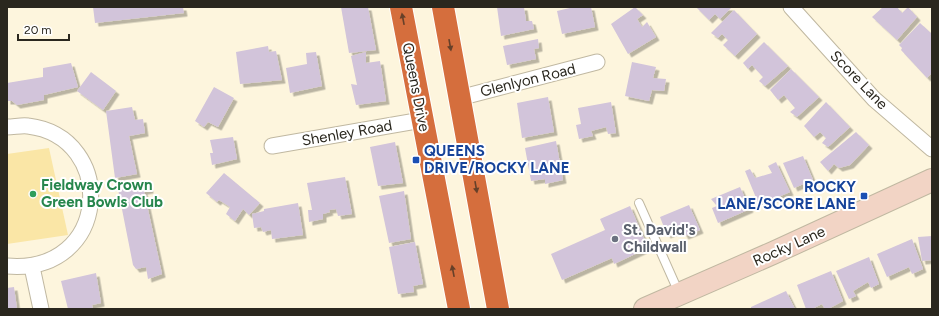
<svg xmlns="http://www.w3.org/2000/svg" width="939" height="316" font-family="Figtree,sans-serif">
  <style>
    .green { fill: #fae6a6 }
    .building { fill: #d2c4da; filter: url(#shadow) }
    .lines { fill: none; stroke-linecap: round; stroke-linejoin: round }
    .lane-casing { stroke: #c0b8a1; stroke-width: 10 }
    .street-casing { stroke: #c0b8a1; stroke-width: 17 }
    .secondary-casing { stroke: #c0b8a1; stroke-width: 24 }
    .highway-casing { stroke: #fff; stroke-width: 24 }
    .lane { stroke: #fff; stroke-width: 8 }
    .street { stroke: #fff; stroke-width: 15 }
    .secondary { stroke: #f2d4c5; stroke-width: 22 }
    .highway { stroke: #d56e3d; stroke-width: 22 }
    .oneway { fill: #664029 }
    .transit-dot { fill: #1a4fb4; stroke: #fff; stroke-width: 1.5 }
    .leisure-dot { fill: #2e9e5b; stroke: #fff; stroke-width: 1.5 }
    .worship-dot { fill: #6b7280; stroke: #fff; stroke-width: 1.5 }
    .labels { text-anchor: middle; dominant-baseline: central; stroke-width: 4; stroke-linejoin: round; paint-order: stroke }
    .street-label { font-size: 15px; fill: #2a271e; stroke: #fff }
    .transit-label { font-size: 15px; font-weight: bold; fill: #164399; stroke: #fff; text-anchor: start }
    .leisure-label { font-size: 15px; font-weight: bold; fill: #27864d; stroke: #fff; text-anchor: start }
    .worship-label { font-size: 15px; font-weight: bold; fill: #5b616d; stroke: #fff; text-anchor: start }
  </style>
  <defs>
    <filter id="shadow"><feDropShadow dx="3.5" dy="3.5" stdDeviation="0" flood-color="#0004"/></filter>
  </defs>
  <rect width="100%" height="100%" fill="#fdf5dd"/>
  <polygon class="green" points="49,148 68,235 7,244 7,154"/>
  <g class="building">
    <polygon points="93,7 183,7 184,13 95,23"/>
    <polygon points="341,7 368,7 376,50 349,53"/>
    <polygon points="497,7 524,7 526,21 532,21 534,29 501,36"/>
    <polygon points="574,7 591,7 595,27 562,34 557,11"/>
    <polygon points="635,7 643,15 637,19 642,27 647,22 656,37 628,54 611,24"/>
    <polygon points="696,7 729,7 731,8 720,19 715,14 709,20"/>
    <polygon points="883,7 897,7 902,13 908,7 917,17 897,40 872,17"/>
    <polygon points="734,10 757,34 735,56 723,45 728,40 722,34 718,38 711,33"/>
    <polygon points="920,23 932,34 932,73 927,78 901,50 902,48 899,45"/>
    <polygon points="538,39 539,48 534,49 536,59 507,65 503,46"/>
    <polygon points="764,42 788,66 765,86 759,81 763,77 752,65 748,69 743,63"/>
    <polygon points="268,46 269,52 276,51 282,80 240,84 236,52"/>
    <polygon points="316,52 322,86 290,93 286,68 307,64 306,53"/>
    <polygon points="366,52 366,63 380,61 386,101 356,105 351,84 357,85 351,56"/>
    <polygon points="632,62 656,67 653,78 666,79 664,91 652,90 649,101 625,96"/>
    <polygon points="71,63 78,87 44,95 44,100 17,105 12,101 7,101 7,83 43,77 43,68"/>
    <polygon points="791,69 819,97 797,117 790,112 795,108 784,95 778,100 770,90"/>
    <polygon points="91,72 116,91 103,110 77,91"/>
    <polygon points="214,87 234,98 218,127 208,122 204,127 195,121"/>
    <polygon points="548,97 554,132 522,138 517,103"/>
    <polygon points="611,102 616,133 608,134 606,127 591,131 593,136 579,139 576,125 581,124 578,108"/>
    <polygon points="826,102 850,127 828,147 822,143 826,138 820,132 814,137 804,126"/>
    <polygon points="132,107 135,120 143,119 145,133 129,136 137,174 115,178 106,111"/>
    <polygon points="856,132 869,145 850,165 839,168 834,164 828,171 820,162"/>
    <polygon points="233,137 237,159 212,165 210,153 213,153 210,140"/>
    <polygon points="556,141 563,180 545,184 545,179 531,181 525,148"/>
    <polygon points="395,142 403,183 378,186 370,147"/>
    <polygon points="803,156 813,180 794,188 783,163"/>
    <polygon points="776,162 790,192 759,205 745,171 750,169 755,178 772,173 768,166"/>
    <polygon points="224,173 260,203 249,215 243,209 235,221 226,214 230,207 219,200 217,202 206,193"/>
    <polygon points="345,177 352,214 338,216 336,209 329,210 330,212 323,214 323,219 309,222 308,210 312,210 307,183"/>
    <polygon points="140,181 140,184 149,183 150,190 144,191 162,274 148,279 146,267 136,269 133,265 117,184"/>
    <polygon points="740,187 750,209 718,223 712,208 717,206 711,199"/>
    <polygon points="404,191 411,239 389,243 379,196"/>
    <polygon points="298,203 303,235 272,239 271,230 263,232 261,227 254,228 252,214 264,211 264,209"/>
    <polygon points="689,205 700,230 685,236 681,229 667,235 660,217"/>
    <polygon points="630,206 648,248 614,264 612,258 562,280 551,254 605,230 600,219"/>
    <polygon points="932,236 932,260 922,261 918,237"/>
    <polygon points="912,239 923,269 912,274 909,267 887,277 877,254"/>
    <polygon points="415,242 423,284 413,286 414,292 398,294 389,247"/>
    <polygon points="869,257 879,284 871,288 868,282 853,291 856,296 849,299 836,271"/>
    <polygon points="831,271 843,301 828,309 825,309 822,304 814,308 814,309 806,309 797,285"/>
    <polygon points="96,273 101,303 92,305 93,309 68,309 61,281"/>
    <polygon points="14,287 17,309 7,309 7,288"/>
    <polygon points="786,291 795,309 751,309 751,307"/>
  </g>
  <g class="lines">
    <defs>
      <polyline id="lane" points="639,203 679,293"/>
      <g id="street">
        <polyline points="791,7 874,99 932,149"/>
        <polyline points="459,98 597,62"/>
        <path d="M7 127C14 127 22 125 28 126 118 137 111 275 7 266"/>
        <polyline points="272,146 422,120"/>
        <polyline points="32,267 41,309"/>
      </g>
      <polyline id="secondary" points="645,309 773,253 932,180"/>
      <g id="highway">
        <polyline points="401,7 459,309"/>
        <polyline points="443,7 498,309"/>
      </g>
    </defs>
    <use href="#lane" class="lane-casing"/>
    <use href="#street" class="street-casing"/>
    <use href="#secondary" class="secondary-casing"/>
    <use href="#highway" class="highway-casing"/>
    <use href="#lane" class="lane"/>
    <use href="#street" class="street"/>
    <use href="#secondary" class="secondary"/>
    <use href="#highway" class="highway"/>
  </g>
  <defs><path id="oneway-solid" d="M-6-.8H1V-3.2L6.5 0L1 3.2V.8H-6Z"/></defs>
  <g class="oneway">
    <use href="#oneway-solid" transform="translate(403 19) rotate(-101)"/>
    <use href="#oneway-solid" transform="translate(450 45) rotate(80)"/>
    <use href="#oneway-solid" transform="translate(476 187) rotate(80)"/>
    <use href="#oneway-solid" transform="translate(453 271) rotate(-101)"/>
  </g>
  <g class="transit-dot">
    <rect x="412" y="156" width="8" height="8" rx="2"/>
    <rect x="860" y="192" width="8" height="8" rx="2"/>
  </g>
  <circle class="leisure-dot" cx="33" cy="194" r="4"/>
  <circle class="worship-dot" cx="615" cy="239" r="4"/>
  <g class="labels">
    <g class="street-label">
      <text transform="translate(528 80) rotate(-14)">Glenlyon Road</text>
      <text transform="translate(859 80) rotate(46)">Score Lane</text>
      <text transform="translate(416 87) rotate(79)">Queens Drive</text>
      <text transform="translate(347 133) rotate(-10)">Shenley Road</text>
      <text transform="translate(789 246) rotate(-24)">Rocky Lane</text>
    </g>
    <g class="transit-label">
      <text x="424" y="151">QUEENS<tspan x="424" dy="17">DRIVE/ROCKY LANE</tspan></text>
      <text x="856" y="187" text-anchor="end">ROCKY<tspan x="856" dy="17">LANE/SCORE LANE</tspan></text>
    </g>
    <g class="leisure-label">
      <text x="41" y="185">Fieldway Crown<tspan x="41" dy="17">Green Bowls Club</tspan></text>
    </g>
    <g class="worship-label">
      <text x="623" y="230">St. David's<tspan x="623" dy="17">Childwall</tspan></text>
    </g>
  </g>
  <rect width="939" height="316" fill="none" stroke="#2a271e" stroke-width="16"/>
  <path d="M18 34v6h51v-6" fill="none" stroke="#2a271e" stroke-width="2"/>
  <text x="24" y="34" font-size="12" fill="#2a271e" stroke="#ffffff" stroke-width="3" paint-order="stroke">20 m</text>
</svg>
